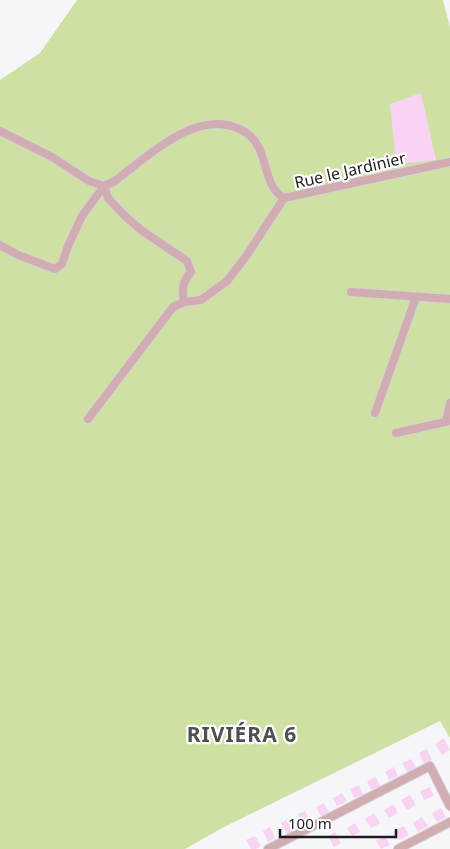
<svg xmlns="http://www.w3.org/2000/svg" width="450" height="849" font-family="'Noto Sans',sans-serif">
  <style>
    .green { fill: #cee1a3 }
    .building { fill: #f9d3f2 }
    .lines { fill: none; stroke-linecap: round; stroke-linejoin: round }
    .street-casing { stroke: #d3d2d7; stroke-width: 10 }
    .street { stroke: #d1acb1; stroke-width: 8 }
    .labels { text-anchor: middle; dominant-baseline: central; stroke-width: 4.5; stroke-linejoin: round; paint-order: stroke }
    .street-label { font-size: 16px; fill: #1d1c1e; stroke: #fff }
    .district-label { font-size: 21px; font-weight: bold; letter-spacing: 1px; fill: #505054; stroke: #fff }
  </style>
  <rect width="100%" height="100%" fill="#f6f5fa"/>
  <polygon class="green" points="77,0 443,0 450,27 450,738 440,721 224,827 185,849 0,849 0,80 40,53"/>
  <g class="building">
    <polygon points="421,93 436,160 396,164 390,104"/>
    <polygon points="444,738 450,750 442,755 435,744"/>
    <polygon points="427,749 432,760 424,764 419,753"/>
    <polygon points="411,759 416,767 407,772 402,763"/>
    <polygon points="394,767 398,776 389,780 385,772"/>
    <polygon points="376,777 380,786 371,790 367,781"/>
    <polygon points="359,785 363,795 354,798 350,789"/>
    <polygon points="430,787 434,796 424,800 420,791"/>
    <polygon points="342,793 347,801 337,806 333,798"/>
    <polygon points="410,795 416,805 407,810 401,800"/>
    <polygon points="324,803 329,812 321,816 316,807"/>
    <polygon points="393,804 398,813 389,818 384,810"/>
    <polygon points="441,808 446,817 437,822 432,813"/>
    <polygon points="305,811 311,821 304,825 298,814"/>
    <polygon points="374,813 380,823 371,828 365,819"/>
    <polygon points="422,817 428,826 418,832 413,823"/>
    <polygon points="288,819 294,830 287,834 281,823"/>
    <polygon points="355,823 360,832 352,836 347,828"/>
    <polygon points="404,826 409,835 399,840 394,831"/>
    <polygon points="270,827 275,838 268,842 263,831"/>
    <polygon points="335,832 341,843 334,847 328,836"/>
    <polygon points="255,836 261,846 256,849 251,849 246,840"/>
    <polygon points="385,836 390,845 381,849 376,841"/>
  </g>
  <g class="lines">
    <defs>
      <g id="street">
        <path d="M0 131 52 157 89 181 104 186 115 181C145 158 195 110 237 128 247 132 254 137 259 148 267 164 267 189 284 198L450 162"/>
        <path d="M0 245 16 254 55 269 62 264 68 246 82 216 104 186 108 198 126 217 141 230 187 261 191 272C182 282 182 289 184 302"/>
        <polyline points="351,292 450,299"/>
        <polyline points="375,413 416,297"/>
        <polyline points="88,419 173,307 184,302 201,300 227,281 247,255 284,198"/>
        <polyline points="446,422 450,403"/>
        <polyline points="396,433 450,421"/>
        <polyline points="268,849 430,766 450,806"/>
        <polyline points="398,849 450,822"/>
      </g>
    </defs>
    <use href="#street" class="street-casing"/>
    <use href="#street" class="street"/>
  </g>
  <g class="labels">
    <g class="street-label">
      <text transform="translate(350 170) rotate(-13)">Rue le Jardinier</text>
    </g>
    <g class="district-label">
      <text x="242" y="734">RIVIÉRA 6</text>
    </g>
  </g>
  <path d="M280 829v8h116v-8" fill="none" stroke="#1d1c1e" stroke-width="2.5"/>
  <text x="288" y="829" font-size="15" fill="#1d1c1e" stroke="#ffffff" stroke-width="4" paint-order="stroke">100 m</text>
</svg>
